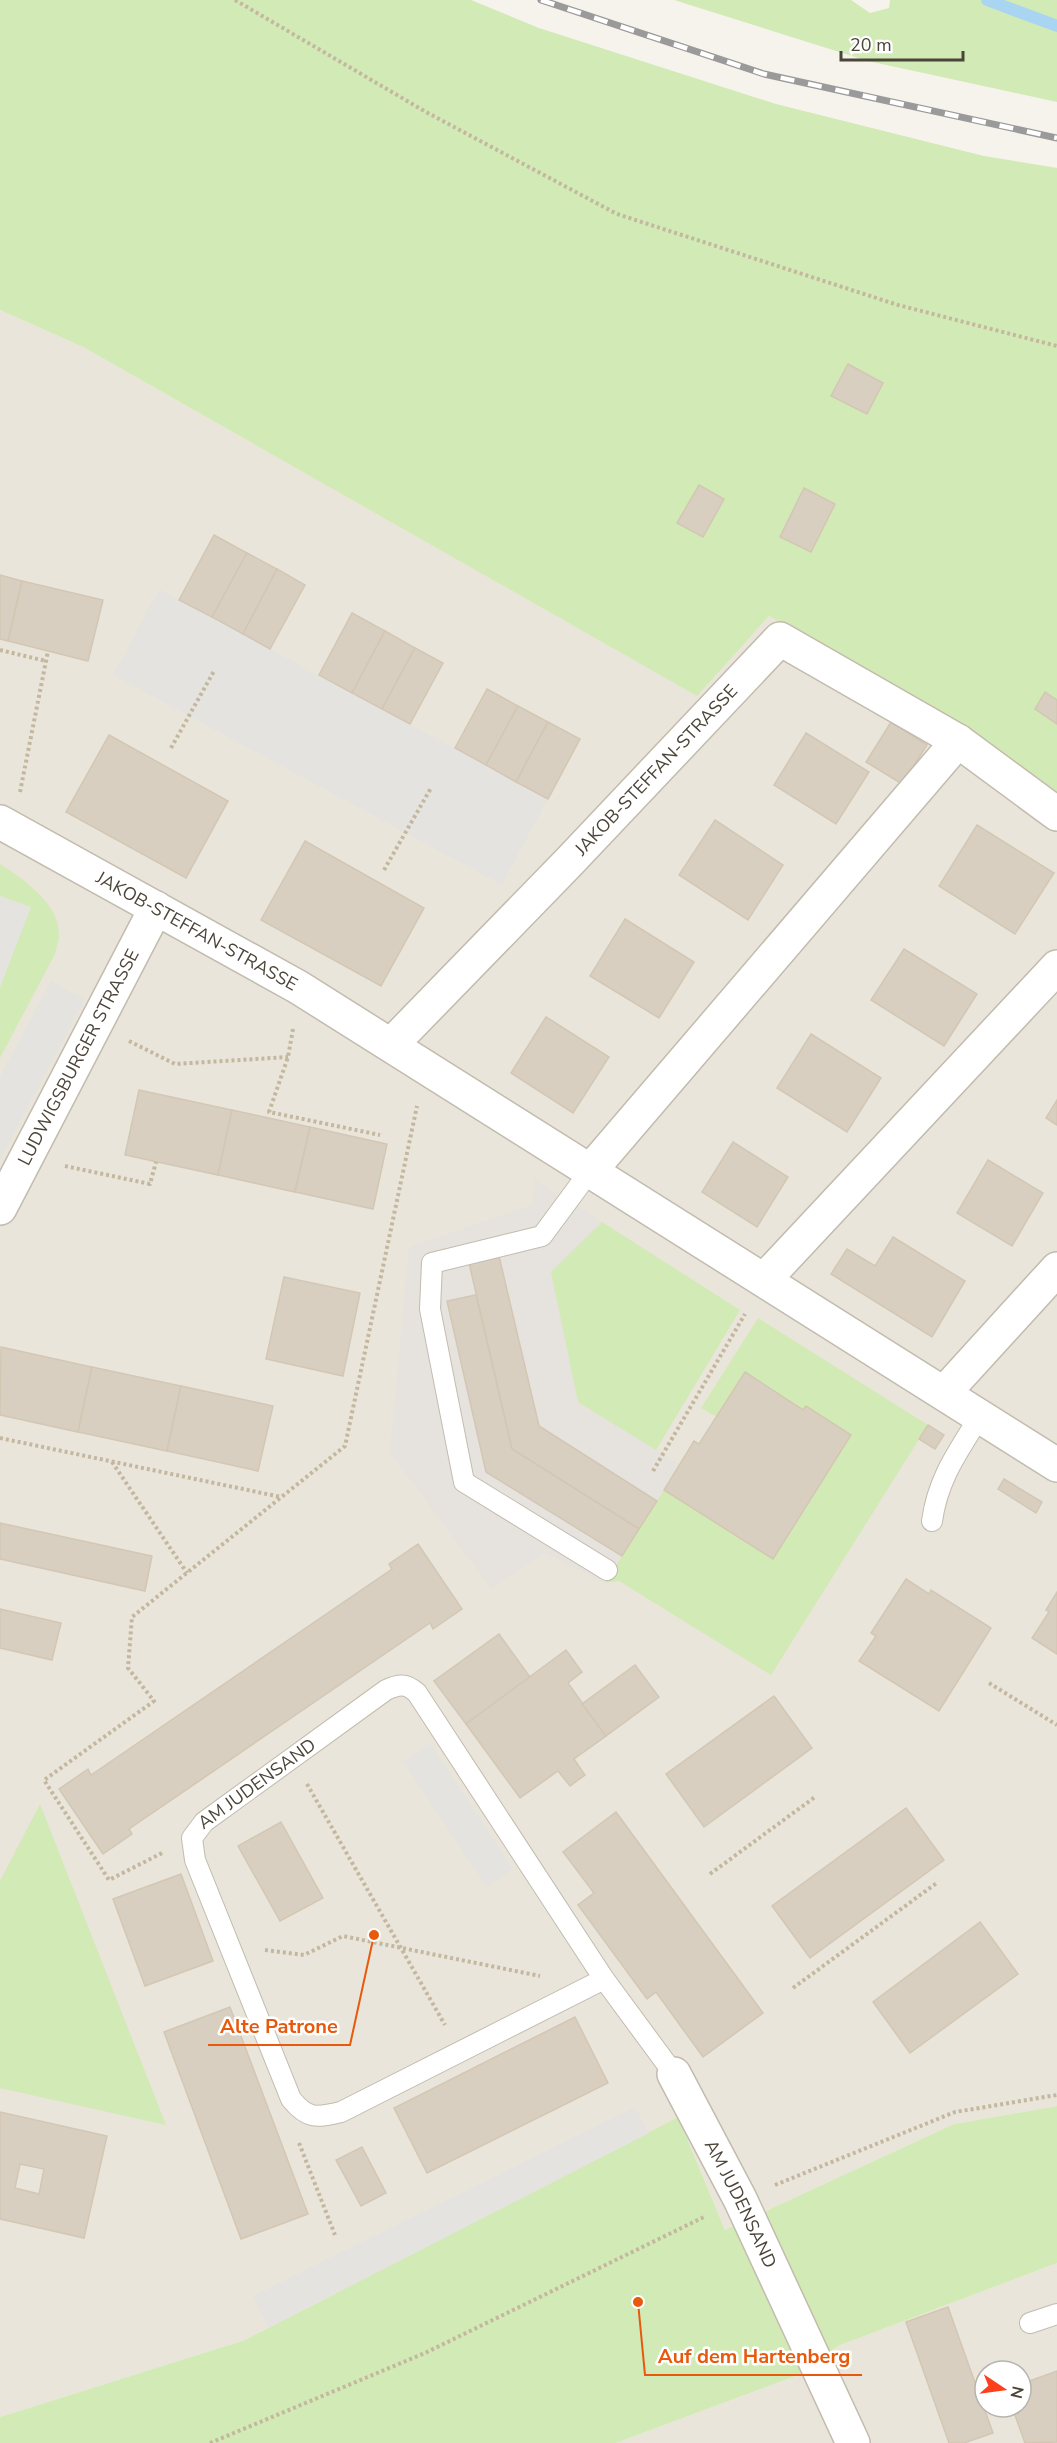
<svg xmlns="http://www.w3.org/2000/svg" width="1057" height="2443" font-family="'Nunito Sans',sans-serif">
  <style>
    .residential { fill: #eae5da; fill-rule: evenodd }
    .industrial { fill: #e6e2dd }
    .green { fill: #d2eab5 }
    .parking { fill: #e5e3e0 }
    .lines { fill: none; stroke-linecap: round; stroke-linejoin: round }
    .stream { stroke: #a9d4f2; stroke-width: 12 }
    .building { fill: #d8cfc1; stroke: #d3c7b4; stroke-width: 1.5; fill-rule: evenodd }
    .lane-casing { stroke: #c2bbae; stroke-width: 22 }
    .street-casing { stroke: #c2bbae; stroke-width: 36 }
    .path { stroke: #c4b79f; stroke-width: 4; stroke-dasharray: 3 3; stroke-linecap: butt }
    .lane { stroke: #fff; stroke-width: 20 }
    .street { stroke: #fff; stroke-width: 33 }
    .rail-casing { stroke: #9a9a9a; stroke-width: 7 }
    .rail { stroke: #fff; stroke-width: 4.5; stroke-dasharray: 14; stroke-linecap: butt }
    .labels { text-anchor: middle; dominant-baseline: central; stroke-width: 5; stroke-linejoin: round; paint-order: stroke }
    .street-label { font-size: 18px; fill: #4b4439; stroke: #fff }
    .leader { fill: none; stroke: #e8590c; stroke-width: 2 }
    .callout-dot { fill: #e8590c; stroke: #fff; stroke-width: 2 }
    .callout-label { font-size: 20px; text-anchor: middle; font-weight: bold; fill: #e8590c; stroke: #fff; stroke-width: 5; stroke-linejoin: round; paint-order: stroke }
  </style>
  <rect width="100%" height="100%" fill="#f6f3ec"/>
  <g class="residential">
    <polygon points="0,310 83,347 696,695 769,616 982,740 1057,796 1057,2106 954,2124 725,2230 678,2117 245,2340 0,2417"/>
    <path d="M1057 2263V2443H616L801 2374 838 2346ZM985 2371H1021V2407H985Z"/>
  </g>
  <polygon class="industrial" points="535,1179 602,1222 551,1272 578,1402 679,1464 605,1583 545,1553 491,1589 390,1452 409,1247 532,1205"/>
  <g class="green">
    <polygon points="0,0 471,0 539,28 776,104 984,156 1057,168 1057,796 982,740 769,616 697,696 83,347 0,310"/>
    <polygon points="674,0 851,0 870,13 889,8 890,0 1057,0 1057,102 868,61"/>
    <path d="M0 864C23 879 60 904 59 935 59 941 56 949 55 954L0 1058V987L30 908 0 896Z"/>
    <polygon points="602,1222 740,1310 656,1450 578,1402 551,1272"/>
    <polygon points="758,1318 928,1425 771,1675 619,1581 605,1583 664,1490 773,1559 851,1435 806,1406 803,1410 745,1373 717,1417 701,1408"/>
    <polygon points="40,1804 166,2125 0,2088 0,1881"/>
    <polygon points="1057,2106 1057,2263 838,2346 801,2374 616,2443 0,2443 0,2417 245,2340 678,2117 725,2230 954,2124"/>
  </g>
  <g class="parking">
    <polygon points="159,589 548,799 502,885 113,675"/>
    <polygon points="0,896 31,907 0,987"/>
    <polygon points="51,981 85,999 0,1159 0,1077"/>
    <polygon points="430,1743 513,1869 487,1887 403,1761"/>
    <polygon points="635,2107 649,2133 268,2328 253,2296"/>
  </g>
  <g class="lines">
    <polyline class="stream" points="987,0 1057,26"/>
  </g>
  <g class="building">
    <polygon points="848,364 883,383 867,414 831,396"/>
    <polygon points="699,485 724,499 703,537 677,523"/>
    <polygon points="804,488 835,504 811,552 780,537"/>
    <polygon points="214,535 247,553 212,617 179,600"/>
    <polygon points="247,553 277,569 243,634 212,617"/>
    <polygon points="277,569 305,585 270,649 243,634"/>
    <polygon points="0,575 22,581 8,641 0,639"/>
    <polygon points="22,581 103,600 88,661 8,641"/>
    <polygon points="352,613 385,631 352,693 319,675"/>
    <polygon points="385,631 415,648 382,709 352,693"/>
    <polygon points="415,648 443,663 410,724 382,709"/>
    <polygon points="487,689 518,706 486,765 455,748"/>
    <polygon points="1045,692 1057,700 1057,724 1035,709"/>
    <polygon points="518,706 548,722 516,782 486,765"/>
    <polygon points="548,722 580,739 548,799 516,782"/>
    <polygon points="891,722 927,745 902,784 866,762"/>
    <polygon points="806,733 869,772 836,824 774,785"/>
    <polygon points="109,735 228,801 186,878 66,812"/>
    <polygon points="715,820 783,865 748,920 679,875"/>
    <polygon points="977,825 1054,873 1015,934 939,886"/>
    <polygon points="305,841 424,908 381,986 261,920"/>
    <polygon points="625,919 694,962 659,1018 590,976"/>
    <polygon points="904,949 977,994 944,1046 871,1000"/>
    <polygon points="546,1017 609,1057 573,1113 511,1073"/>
    <polygon points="811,1034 881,1078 847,1132 777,1088"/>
    <polygon points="139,1090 232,1110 218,1175 125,1155"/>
    <polygon points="1057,1100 1057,1125 1046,1118"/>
    <polygon points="232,1110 310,1127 295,1192 218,1175"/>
    <polygon points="310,1127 387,1144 373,1209 295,1192"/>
    <polygon points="733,1142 788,1177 757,1227 702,1192"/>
    <polygon points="988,1160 1043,1193 1012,1246 957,1213"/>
    <polygon points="893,1237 965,1281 932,1337 831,1274 847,1249 875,1266"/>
    <polygon points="499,1256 539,1426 657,1501 639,1529 512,1449 469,1263"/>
    <polygon points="284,1277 360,1293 343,1376 266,1359"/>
    <polygon points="476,1295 512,1449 639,1529 622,1556 486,1472 447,1301"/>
    <polygon points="1,1347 92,1367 78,1432 0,1415"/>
    <polygon points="92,1367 181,1386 167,1451 78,1432"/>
    <polygon points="745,1372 803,1410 806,1406 851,1435 773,1559 664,1490 694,1441 699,1444"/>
    <polygon points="181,1386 273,1406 258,1471 167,1451"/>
    <polygon points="928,1425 944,1435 935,1449 919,1439"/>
    <polygon points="1004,1479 1042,1502 1036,1513 998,1489"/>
    <polygon points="0,1523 152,1556 145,1591 0,1559"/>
    <polygon points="418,1544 462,1609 433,1629 430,1623 129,1829 132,1834 103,1854 59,1789 88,1769 91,1775 392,1569 389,1564"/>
    <polygon points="906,1579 929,1594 931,1590 991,1628 939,1711 859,1661 876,1636 871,1633"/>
    <polygon points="1057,1592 1057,1654 1032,1638 1049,1612 1046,1610"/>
    <polygon points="0,1609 61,1623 52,1660 0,1648"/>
    <polygon points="499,1634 530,1677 466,1724 434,1681"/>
    <polygon points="566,1650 582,1672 568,1683 606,1736 574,1759 585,1775 570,1786 558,1771 520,1798 466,1724"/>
    <polygon points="635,1665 659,1697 606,1736 582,1704"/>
    <polygon points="774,1696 812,1748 704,1827 666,1774"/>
    <polygon points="906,1808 944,1860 810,1958 772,1906"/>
    <polygon points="616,1812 763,2013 703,2057 656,1992 647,1999 578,1905 594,1893 563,1852"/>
    <polygon points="281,1822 323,1898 280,1921 238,1846"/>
    <polygon points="181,1874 213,1961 145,1986 113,1899"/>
    <polygon points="980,1922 1018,1974 910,2053 873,2002"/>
    <polygon points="230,2007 308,2214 241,2239 164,2032"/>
    <polygon points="575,2017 608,2083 427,2173 394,2108"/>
    <path d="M0 2112 107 2136 84 2238 0 2219ZM20 2164 44 2169 39 2194 15 2188Z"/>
    <polygon points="362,2147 386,2193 361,2206 336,2160"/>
    <polygon points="948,2307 993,2433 964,2443 949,2443 906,2322"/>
    <polygon points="1057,2371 1057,2442 1025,2443 1012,2407 1021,2407 1021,2384"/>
  </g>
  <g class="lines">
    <defs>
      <g id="lane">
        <polyline points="590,1171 542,1236 432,1263 430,1309 464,1482 607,1570"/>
        <path d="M932 1521C938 1478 958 1452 980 1416"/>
        <path id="s1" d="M604 1979 341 2112C316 2118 307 2119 291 2099L195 1860 192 1838 204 1822 386 1690C399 1684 406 1683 417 1693L604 1979 674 2074"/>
        <polyline points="1030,2323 1057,2314"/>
      </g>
      <g id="street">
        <path id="s2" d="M0 822 298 987 1057 1465"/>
        <path id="s3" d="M391 1045 569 862 780 639 958 741 1057 814"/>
        <polyline points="590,1171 958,741"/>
        <path id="s4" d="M0 1208 156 908"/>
        <polyline points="764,1280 1057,967"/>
        <polyline points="944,1393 1057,1269"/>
        <path id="s5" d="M674 2074 740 2199 853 2443"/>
      </g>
    </defs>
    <use href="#lane" class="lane-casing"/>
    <use href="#street" class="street-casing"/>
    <g class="path">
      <polyline points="235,0 426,112 617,214 898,305 1057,346"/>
      <polyline points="0,650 46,661"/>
      <polyline points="171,748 214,671"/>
      <polyline points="20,792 48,651"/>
      <polyline points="384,870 431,788"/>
      <polyline points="293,1029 288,1057 269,1112 380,1135"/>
      <polyline points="129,1041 175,1064 288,1057"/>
      <polyline points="65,1166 150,1184 156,1162"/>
      <polyline points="0,1438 281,1497"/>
      <polyline points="112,1462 187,1573"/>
      <polyline points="653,1471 745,1314"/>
      <polyline points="989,1683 1057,1725"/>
      <polyline points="307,1784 445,2025"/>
      <polyline points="162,1853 109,1880 44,1780 154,1701 128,1668 132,1617 345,1446 417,1106"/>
      <polyline points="710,1874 815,1797"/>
      <polyline points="265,1950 304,1955 343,1936 540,1976"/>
      <polyline points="793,1988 938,1882"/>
      <polyline points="299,2143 335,2235"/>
      <polyline points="775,2185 955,2112 1057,2095"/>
      <polyline points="210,2443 425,2353 706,2216"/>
    </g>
    <use href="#lane" class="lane"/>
    <use href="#street" class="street"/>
    <defs>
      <polyline id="rail" points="541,0 764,74 1057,138"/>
    </defs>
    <use href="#rail" class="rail-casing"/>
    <use href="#rail" class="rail"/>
  </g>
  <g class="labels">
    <g class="street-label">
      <text stroke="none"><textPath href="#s3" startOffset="382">JAKOB-STEFFAN-STRASSE</textPath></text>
      <text stroke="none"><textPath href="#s2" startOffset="225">JAKOB-STEFFAN-STRASSE</textPath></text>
      <text stroke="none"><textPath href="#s4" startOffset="170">LUDWIGSBURGER STRASSE</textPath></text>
      <text stroke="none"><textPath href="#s1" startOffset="716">AM JUDENSAND</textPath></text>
      <text stroke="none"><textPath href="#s5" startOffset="146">AM JUDENSAND</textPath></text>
    </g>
  </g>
  <path class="leader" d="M374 1935L350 2045H208M638 2302L645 2375H862"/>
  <g class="callout-dot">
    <circle cx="374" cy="1935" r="6"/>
    <circle cx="638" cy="2302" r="6"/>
  </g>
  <g class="callout-label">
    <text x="279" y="2033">Alte Patrone</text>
    <text x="754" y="2363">Auf dem Hartenberg</text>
  </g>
  <g transform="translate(1003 2389) rotate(103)"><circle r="28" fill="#ffffff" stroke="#b7b4b0" stroke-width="1.5"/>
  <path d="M0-4.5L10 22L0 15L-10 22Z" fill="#fc3f1d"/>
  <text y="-9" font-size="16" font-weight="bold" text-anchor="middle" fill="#4b4439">N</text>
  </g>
  <path d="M841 51v9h122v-9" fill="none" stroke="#4b4439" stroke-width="3"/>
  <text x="850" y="51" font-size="18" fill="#4b4439" stroke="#ffffff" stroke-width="4.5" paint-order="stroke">20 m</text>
</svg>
